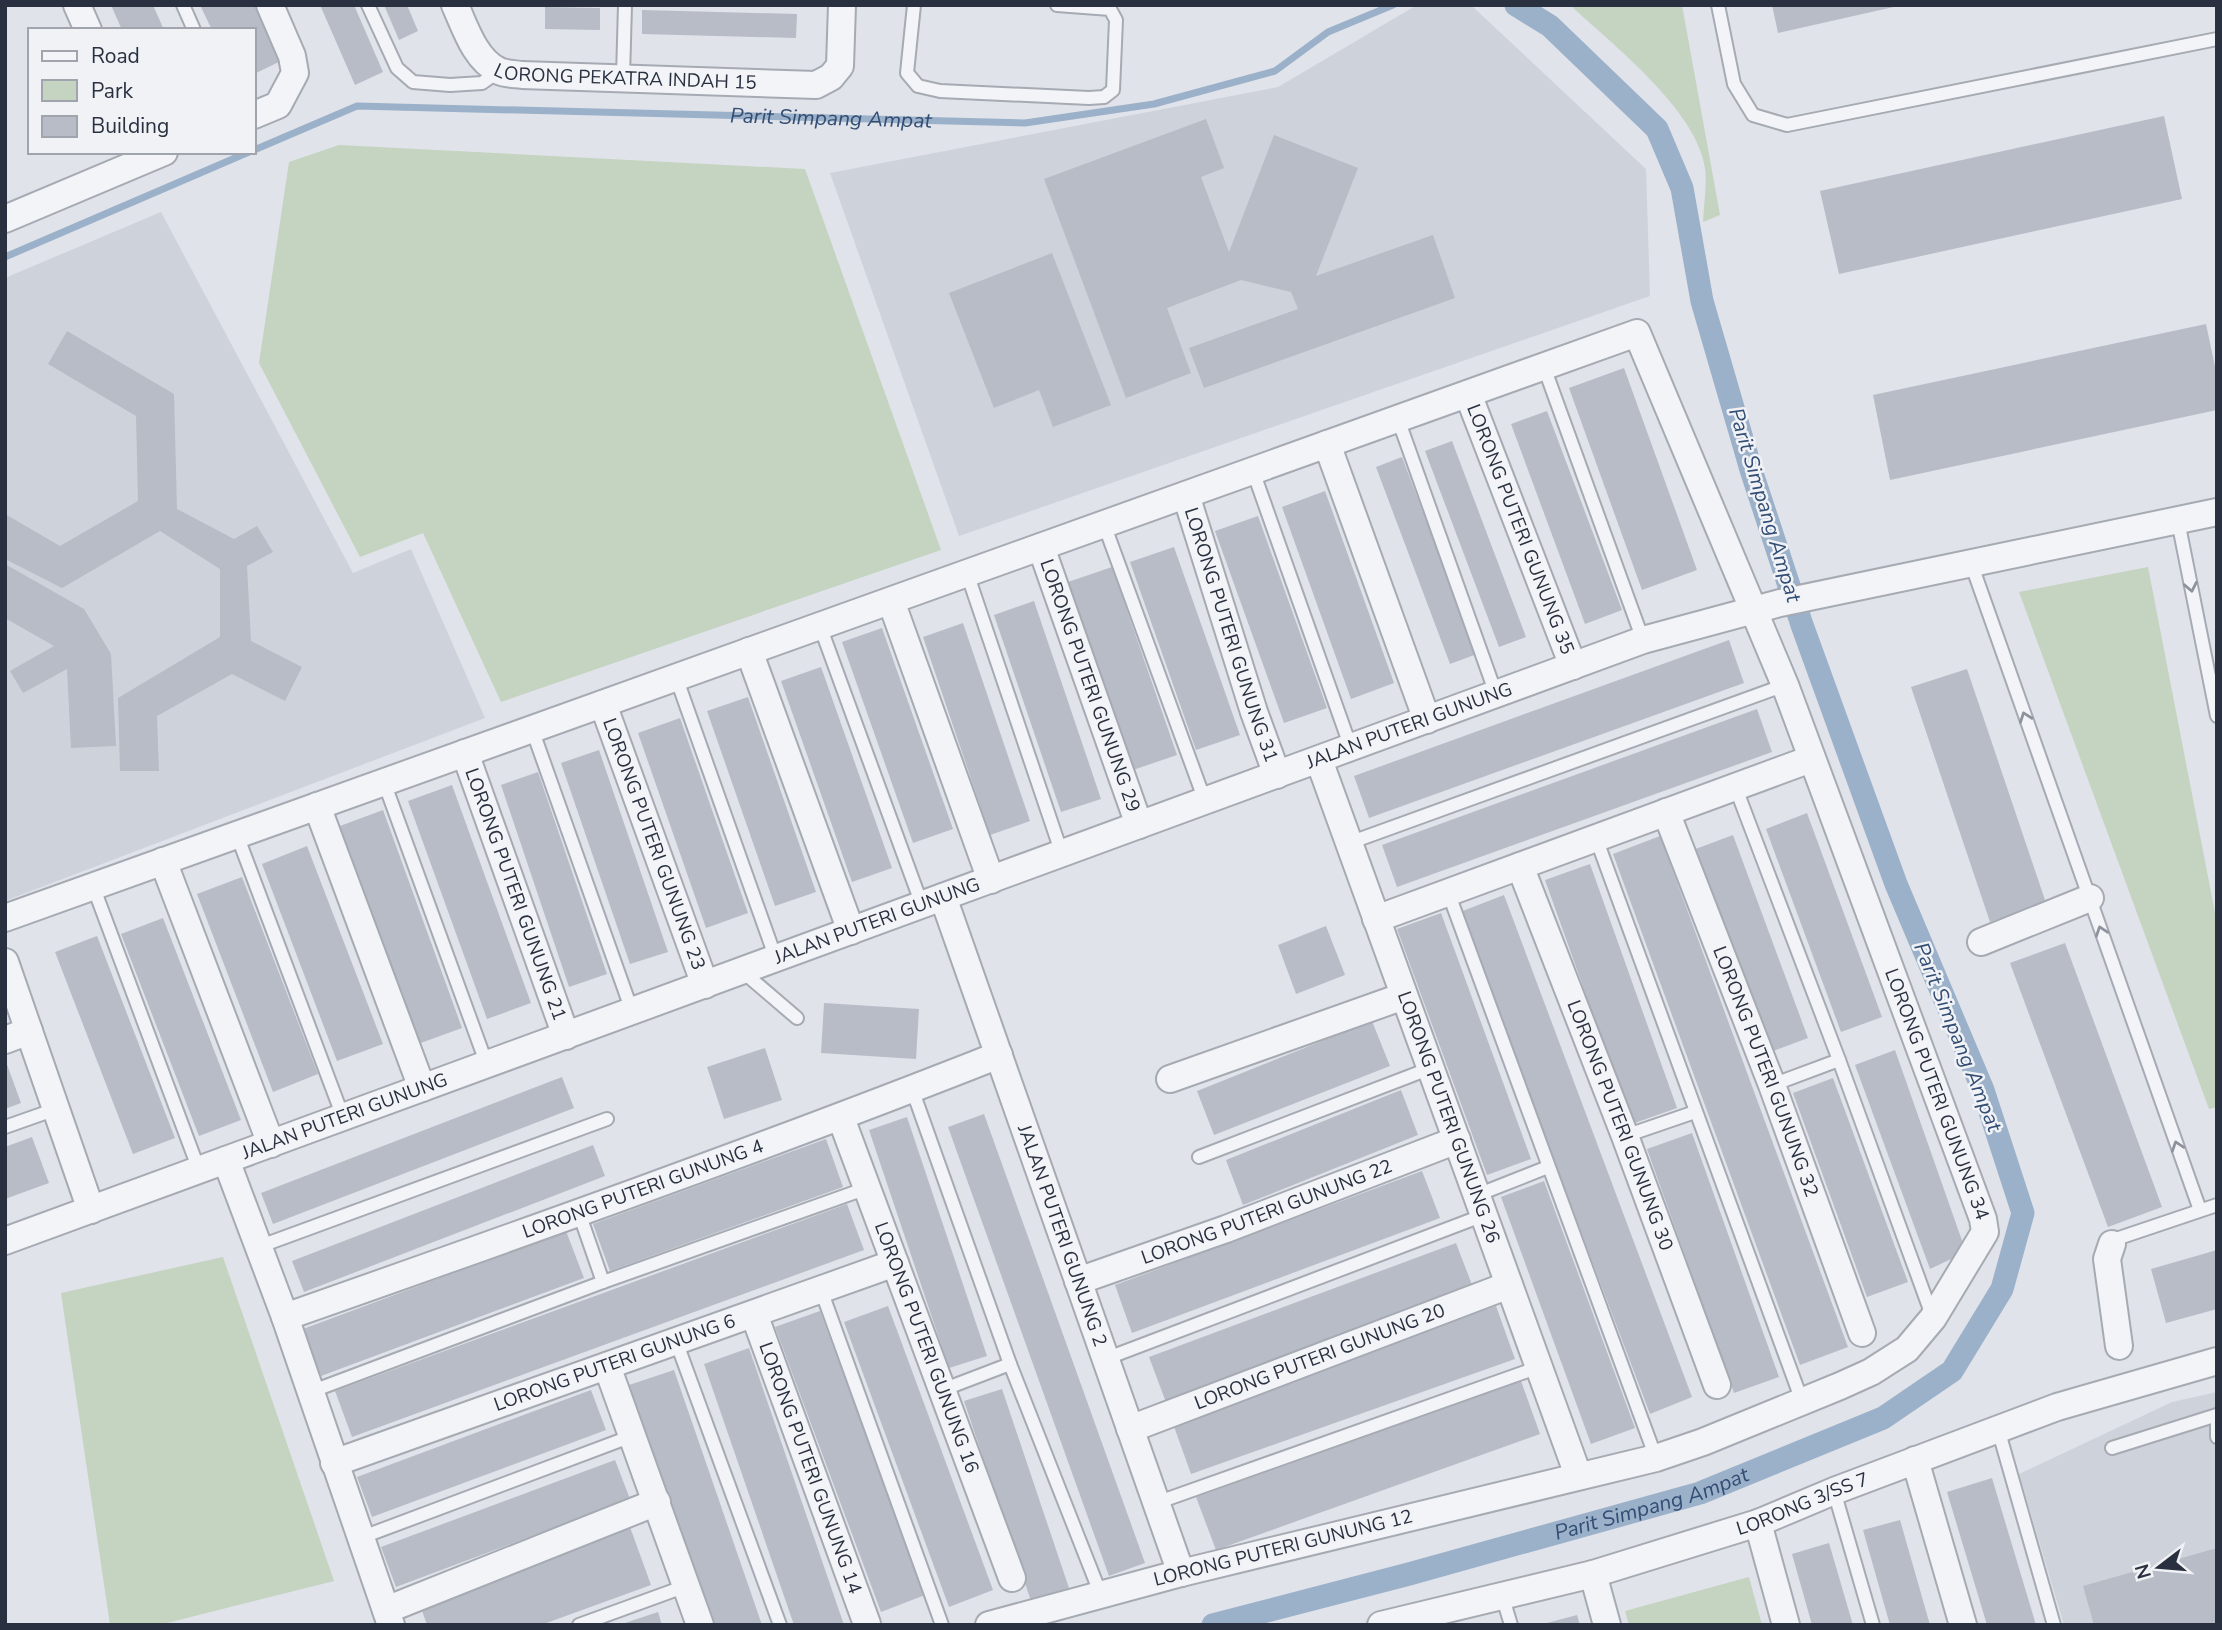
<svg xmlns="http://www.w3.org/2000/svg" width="2222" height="1630" font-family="'Nunito Sans',sans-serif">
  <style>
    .built { fill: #ced2db }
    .green { fill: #c5d3c1 }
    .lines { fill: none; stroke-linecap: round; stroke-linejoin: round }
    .stream { stroke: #9bb0c9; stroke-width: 7 }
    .canal { stroke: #9bb0c9; stroke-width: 23 }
    .building { fill: #b7bcc6 }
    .lane-casing { stroke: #a5aab3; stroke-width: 16 }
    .street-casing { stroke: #a5aab3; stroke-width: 30 }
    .lane { stroke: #f3f4f7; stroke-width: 12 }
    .street { stroke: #f3f4f7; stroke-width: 26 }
    .oneway { stroke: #8e929c }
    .labels { text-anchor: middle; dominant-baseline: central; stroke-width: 5; stroke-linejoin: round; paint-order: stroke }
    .street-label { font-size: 19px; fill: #293140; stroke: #f0f2f6 }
    .water-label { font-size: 21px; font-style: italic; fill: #334e74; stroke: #f0f2f6 }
  </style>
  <rect width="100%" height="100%" fill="#e0e3e9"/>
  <g class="built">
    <polygon points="1417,5 1472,6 1646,169 1650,296 959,536 830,173 1278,87"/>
    <polygon points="161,212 353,573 411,549 485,718 5,901 5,278"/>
    <polygon points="2217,1392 2217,1625 2064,1625 2019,1474 2172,1402"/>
  </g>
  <g class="green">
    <path d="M1570 5H1682L1720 215 1703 222C1704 204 1707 185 1705 168 1697 110 1612 44 1570 5Z"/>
    <polygon points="339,145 805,169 941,550 501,702 423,533 360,557 259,363 289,162"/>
    <polygon points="2148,567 2217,923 2217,1107 2209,1109 2019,592"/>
    <polygon points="223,1257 334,1581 159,1625 110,1625 61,1293"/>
    <polygon points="1749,1577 1762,1625 1629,1625 1625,1611"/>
  </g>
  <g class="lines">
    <g class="stream">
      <path id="s1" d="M254 150 357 106 1025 123 1154 104 1275 71 1328 32 1393 5"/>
      <polyline points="5,257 249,152"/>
    </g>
    <path class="canal" id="s2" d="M1213 1625 1409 1574 1700 1493 1883 1418 1952 1371 2002 1289 2023 1213 1983 1090 1896 884 1802 625 1752 473 1702 301 1682 188 1657 129 1550 26 1516 5"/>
  </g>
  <g class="building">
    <polygon points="111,5 153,5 164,30 122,30"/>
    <polygon points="200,5 257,5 283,60 254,74 254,30 212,30"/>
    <polygon points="320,5 354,5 383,72 355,85"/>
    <polygon points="384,5 407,5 418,31 399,40"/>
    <polygon points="1772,5 1898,5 1898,6 1778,33"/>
    <polygon points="545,7 600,8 600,30 545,29"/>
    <polygon points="642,10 797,14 796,38 642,34"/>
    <polygon points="2164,116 2182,199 1839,274 1820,191"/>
    <polygon points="1206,119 1224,168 1201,177 1229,252 1274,135 1358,168 1316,276 1433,235 1455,298 1204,388 1189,348 1298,309 1291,292 1241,280 1167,308 1191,373 1126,398 1044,179"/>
    <polygon points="1052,253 1111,405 1053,427 1039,390 994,408 949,293"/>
    <polygon points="2206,324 2217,376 2217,410 1890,480 1873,395"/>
    <polygon points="67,331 174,394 177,509 234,539 257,526 273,552 247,566 251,641 302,667 285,701 232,674 157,716 159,771 120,771 118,698 220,637 220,569 160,531 62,588 5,559 5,514 60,546 138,501 136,416 48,364"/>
    <polygon points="1624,368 1697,570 1642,590 1569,388"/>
    <polygon points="1547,411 1622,610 1585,624 1511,424"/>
    <polygon points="1452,441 1526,637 1499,647 1425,451"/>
    <polygon points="1402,457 1477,654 1450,664 1376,467"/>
    <polygon points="1325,491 1394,683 1351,699 1282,507"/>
    <polygon points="1258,516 1327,708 1284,723 1215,531"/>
    <polygon points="1174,547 1240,735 1196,750 1130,562"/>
    <polygon points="5,564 84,609 111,654 116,746 71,748 67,669 23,693 10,671 54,646 5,618"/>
    <polygon points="1112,567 1177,755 1133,770 1068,582"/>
    <polygon points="1034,601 1101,799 1061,812 994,615"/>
    <polygon points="963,623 1030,821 990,835 923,637"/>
    <polygon points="882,628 953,829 913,843 842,642"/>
    <polygon points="1729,640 1744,683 1369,818 1354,776"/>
    <polygon points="821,667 892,868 852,882 781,681"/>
    <polygon points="1967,669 2046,903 1990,922 1911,687"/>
    <polygon points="748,697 816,892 775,906 707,711"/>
    <polygon points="1757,709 1772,752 1397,887 1382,845"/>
    <polygon points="680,718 748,913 706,928 638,733"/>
    <polygon points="599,750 668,952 630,964 561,763"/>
    <polygon points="538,772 607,974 569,987 501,785"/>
    <polygon points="452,785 531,1003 487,1019 408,801"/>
    <polygon points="383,810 462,1028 418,1044 340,826"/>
    <polygon points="1807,813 1882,1017 1841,1032 1766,829"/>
    <polygon points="1733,835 1808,1038 1768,1053 1693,850"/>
    <polygon points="1660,836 1848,1347 1800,1365 1613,854"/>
    <polygon points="307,846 383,1044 337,1061 262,864"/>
    <polygon points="1590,864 1677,1108 1632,1124 1545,880"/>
    <polygon points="242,877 318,1074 273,1092 197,894"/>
    <polygon points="1504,895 1692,1397 1650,1414 1460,912"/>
    <polygon points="1441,913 1531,1159 1487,1175 1397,929"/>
    <polygon points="163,918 241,1120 199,1136 121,934"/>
    <polygon points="1326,926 1345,975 1296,994 1278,945"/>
    <polygon points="97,936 175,1138 133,1154 55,952"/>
    <polygon points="2065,943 2162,1207 2108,1227 2010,963"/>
    <polygon points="824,1003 919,1009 916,1059 821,1053"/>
    <polygon points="1372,1021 1390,1066 1214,1135 1197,1091"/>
    <polygon points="765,1048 782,1100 724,1119 707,1067"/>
    <polygon points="1895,1050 1966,1252 1930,1269 1855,1065"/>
    <polygon points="5,1059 21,1103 5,1109"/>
    <polygon points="562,1077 574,1108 273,1224 261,1193"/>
    <polygon points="1833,1078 1908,1282 1867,1297 1793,1093"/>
    <polygon points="1401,1090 1418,1135 1243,1205 1226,1160"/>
    <polygon points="984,1114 1145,1563 1109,1576 948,1127"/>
    <polygon points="907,1117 987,1356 949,1368 869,1130"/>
    <polygon points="1692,1133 1779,1377 1734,1393 1647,1149"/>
    <polygon points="32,1137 49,1183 5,1199 5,1147"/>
    <polygon points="826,1139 843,1187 610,1271 593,1224"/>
    <polygon points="593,1145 605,1176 304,1292 292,1261"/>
    <polygon points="1422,1171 1440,1218 1132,1333 1115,1285"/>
    <polygon points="1544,1181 1635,1428 1591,1444 1501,1197"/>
    <polygon points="847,1204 864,1250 352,1437 335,1391"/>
    <polygon points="566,1231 584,1278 321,1376 303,1329"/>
    <polygon points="1456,1243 1474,1290 1167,1405 1149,1357"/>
    <polygon points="2217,1250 2217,1309 2166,1323 2151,1269"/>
    <polygon points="888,1306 993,1590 949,1607 844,1322"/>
    <polygon points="1496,1306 1515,1359 1191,1474 1172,1421"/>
    <polygon points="820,1311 925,1595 881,1612 775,1327"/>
    <polygon points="749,1348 844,1625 794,1625 704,1364"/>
    <polygon points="674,1370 762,1625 712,1625 629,1385"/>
    <polygon points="1521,1381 1540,1434 1216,1550 1196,1497"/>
    <polygon points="1002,1389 1069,1588 1031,1601 964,1401"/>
    <polygon points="591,1390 606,1430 372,1517 357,1477"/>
    <polygon points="615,1460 630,1499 396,1587 381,1547"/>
    <polygon points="1992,1478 2036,1625 1987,1625 1947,1492"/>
    <polygon points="1900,1520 1930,1625 1890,1625 1863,1530"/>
    <polygon points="630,1527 651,1585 541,1625 427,1625 419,1602"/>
    <polygon points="1829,1543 1853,1625 1812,1625 1792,1554"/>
    <polygon points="2217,1548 2217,1625 2094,1625 2083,1586"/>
    <polygon points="658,1612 662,1625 622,1625 622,1624"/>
    <polygon points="1577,1615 1580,1625 1543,1625 1543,1624"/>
  </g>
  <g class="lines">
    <defs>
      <g id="lane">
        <polyline points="183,5 194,30"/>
        <polyline points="368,5 397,68 413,82 450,85 482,83 499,71"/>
        <polyline points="914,5 907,73 918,86 940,91 1089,98 1104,97 1113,90 1116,20 1110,9 1057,5"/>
        <polyline points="1718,5 1734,84 1753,115 1787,125 2217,39"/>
        <polyline points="623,77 625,5"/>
        <polyline points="1544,367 1643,640"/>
        <polyline points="1398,419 1496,694"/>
        <polyline points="1253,471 1351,748"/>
        <polyline points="2178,521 2217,716"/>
        <polyline points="1104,524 1205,801"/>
        <polyline points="1971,563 2200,1210"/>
        <polyline points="967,573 1062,854"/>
        <polyline points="820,626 922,905"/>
        <polyline points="676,677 776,959"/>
        <polyline points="532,729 632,1011"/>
        <polyline points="384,782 487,1065"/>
        <polyline points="1735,786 1839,1060 1933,1318"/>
        <polyline points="237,835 343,1117"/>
        <polyline points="1596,838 1802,1401"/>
        <polyline points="1349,843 1785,685"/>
        <polyline points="93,886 199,1170"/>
        <polyline points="1448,892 1656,1458"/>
        <polyline points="742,971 797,1018"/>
        <polyline points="1772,1085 1839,1060"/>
        <polyline points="912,1089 1010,1364 1101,1595"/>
        <polyline points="5,1127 56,1109"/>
        <polyline points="1625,1136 1695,1112"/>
        <polyline points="1199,1157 1431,1068"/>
        <polyline points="1477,1195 1548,1167"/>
        <polyline points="579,1213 603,1282"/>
        <polyline points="2112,1244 2116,1239 2217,1205"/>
        <polyline points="258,1247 607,1119"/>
        <polyline points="821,1290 942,1625"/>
        <polyline points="676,1341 780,1625"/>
        <polyline points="1105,1359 1484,1215"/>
        <polyline points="942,1390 1010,1364"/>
        <polyline points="310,1392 603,1282 867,1188"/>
        <polyline points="2217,1422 2217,1437"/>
        <polyline points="1998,1429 2054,1625"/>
        <polyline points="2112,1448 2217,1415"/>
        <polyline points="1834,1491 1873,1625"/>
        <polyline points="1156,1503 1539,1367"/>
        <polyline points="360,1538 632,1436"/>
        <polyline points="1502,1595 1511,1625"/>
        <polyline points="579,1625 686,1586"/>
      </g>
      <g id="street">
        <polyline points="77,5 88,30"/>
        <path id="s3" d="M455 5C465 27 475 60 499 71 505 74 515 74 522 75L816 85 831 77 840 66 842 5"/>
        <polyline points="254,115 278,105 295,73 292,56 270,5"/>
        <polyline points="5,219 164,152"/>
        <path id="s4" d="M1468 394 1573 666"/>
        <polyline points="1327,444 1427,720"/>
        <path id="s5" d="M1186 495 1254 712 1277 775"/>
        <path id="s6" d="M1041 547 1139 825"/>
        <polyline points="891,601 991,880"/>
        <polyline points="749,651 851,931"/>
        <path id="s7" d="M603 704 705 985"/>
        <path id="s8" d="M465 753 566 1036"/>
        <path id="s9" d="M1319 760 1578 1475"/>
        <polyline points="317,806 422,1088"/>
        <path id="s10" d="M1666 812 1772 1085 1862 1333"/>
        <polyline points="163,861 271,1144"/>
        <path id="s11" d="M1520 866 1625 1136 1717 1385"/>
        <path id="s12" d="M943 897 1181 1573"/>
        <path id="s13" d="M5 918 1637 333 1785 685 1983 1219 1985 1232 1933 1318 1907 1349 1871 1372 1840 1386 1703 1442 1656 1458 1181 1573 989 1625"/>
        <polyline points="1376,919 1811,759"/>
        <polyline points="1981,942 2090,898"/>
        <polyline points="5,962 91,1210"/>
        <polyline points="5,1040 29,1031"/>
        <polyline points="1170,1079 1404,996"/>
        <path id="s14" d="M841 1118 1012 1578"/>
        <polyline points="226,1160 285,1317 391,1625"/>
        <path id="s15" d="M5 1241 1643 640 1780 603 2217 512"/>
        <polyline points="2112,1244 2107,1259 2119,1346"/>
        <path id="s16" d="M1078 1281 1226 1229 1457 1140"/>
        <path id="s17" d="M754 1314 867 1624"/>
        <path id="s18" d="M285 1317C524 1233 763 1148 999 1055"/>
        <polyline points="607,1366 700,1625"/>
        <path id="s19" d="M1130 1429 1509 1285"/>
        <polyline points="1915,1460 1963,1625"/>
        <path id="s20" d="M334 1463 895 1263"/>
        <polyline points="1758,1523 1786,1625"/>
        <polyline points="1593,1574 1607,1625"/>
        <polyline points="386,1610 657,1502"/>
        <path id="s21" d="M1381 1625 1593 1574 1758 1523 1834 1491 2057 1407 2217 1361"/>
      </g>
    </defs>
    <use href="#lane" class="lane-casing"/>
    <use href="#street" class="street-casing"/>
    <use href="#lane" class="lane"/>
    <use href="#street" class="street"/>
  </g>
  <defs><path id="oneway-chevron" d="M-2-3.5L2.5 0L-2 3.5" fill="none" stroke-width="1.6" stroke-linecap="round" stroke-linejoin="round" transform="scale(1.75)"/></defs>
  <g class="oneway">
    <use href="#oneway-chevron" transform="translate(2191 587) rotate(79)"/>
    <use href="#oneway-chevron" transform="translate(2025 717) rotate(-110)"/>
    <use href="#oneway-chevron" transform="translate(2101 931) rotate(-109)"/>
    <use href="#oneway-chevron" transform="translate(2177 1146) rotate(-109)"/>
  </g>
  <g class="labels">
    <g class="street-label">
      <text stroke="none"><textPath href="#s3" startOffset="208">LORONG PEKATRA INDAH 15</textPath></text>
      <text stroke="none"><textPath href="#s4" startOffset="145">LORONG PUTERI GUNUNG 35</textPath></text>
      <text stroke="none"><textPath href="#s5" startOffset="147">LORONG PUTERI GUNUNG 31</textPath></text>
      <text stroke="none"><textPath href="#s6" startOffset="147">LORONG PUTERI GUNUNG 29</textPath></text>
      <text stroke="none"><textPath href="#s15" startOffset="1496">JALAN PUTERI GUNUNG</textPath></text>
      <text stroke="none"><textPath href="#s7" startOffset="149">LORONG PUTERI GUNUNG 23</textPath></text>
      <text stroke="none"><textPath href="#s8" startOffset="150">LORONG PUTERI GUNUNG 21</textPath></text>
      <text stroke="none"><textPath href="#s15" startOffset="929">JALAN PUTERI GUNUNG</textPath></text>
      <text stroke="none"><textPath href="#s10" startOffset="278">LORONG PUTERI GUNUNG 32</textPath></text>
      <text stroke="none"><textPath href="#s13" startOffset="2552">LORONG PUTERI GUNUNG 34</textPath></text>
      <text stroke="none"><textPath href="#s15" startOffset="362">JALAN PUTERI GUNUNG</textPath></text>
      <text stroke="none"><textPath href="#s9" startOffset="380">LORONG PUTERI GUNUNG 26</textPath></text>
      <text stroke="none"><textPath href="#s11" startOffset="278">LORONG PUTERI GUNUNG 30</textPath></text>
      <text stroke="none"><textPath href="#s18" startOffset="380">LORONG PUTERI GUNUNG 4</textPath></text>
      <text stroke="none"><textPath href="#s16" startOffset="201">LORONG PUTERI GUNUNG 22</textPath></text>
      <text stroke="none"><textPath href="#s12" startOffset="359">JALAN PUTERI GUNUNG 2</textPath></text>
      <text stroke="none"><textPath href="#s14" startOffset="245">LORONG PUTERI GUNUNG 16</textPath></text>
      <text stroke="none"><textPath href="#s19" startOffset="203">LORONG PUTERI GUNUNG 20</textPath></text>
      <text stroke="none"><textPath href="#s20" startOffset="298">LORONG PUTERI GUNUNG 6</textPath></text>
      <text stroke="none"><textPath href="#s17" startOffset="164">LORONG PUTERI GUNUNG 14</textPath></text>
      <text stroke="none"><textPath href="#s21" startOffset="439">LORONG 3/SS 7</textPath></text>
      <text transform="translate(1283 1548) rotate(-14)">LORONG PUTERI GUNUNG 12</text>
    </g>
    <g class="water-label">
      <text stroke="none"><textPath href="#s1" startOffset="586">Parit Simpang Ampat</textPath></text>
      <text transform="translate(1765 505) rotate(73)">Parit Simpang Ampat</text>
      <text transform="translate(1958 1037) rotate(68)">Parit Simpang Ampat</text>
      <text stroke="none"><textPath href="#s2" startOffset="455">Parit Simpang Ampat</textPath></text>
    </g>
  </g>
  <rect width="2222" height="1630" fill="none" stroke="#293140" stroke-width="14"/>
  <rect x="28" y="28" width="228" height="126" fill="#f0f2f6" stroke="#a0a5ad" stroke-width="2"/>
  <rect x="42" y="51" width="35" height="10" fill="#f3f4f7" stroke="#a0a5ad" stroke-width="2"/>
  <text x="91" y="63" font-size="21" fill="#293140">Road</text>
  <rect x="42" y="80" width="35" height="21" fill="#c5d3c1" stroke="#a0a5ad" stroke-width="2"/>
  <text x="91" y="98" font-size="21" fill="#293140">Park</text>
  <rect x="42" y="116" width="35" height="21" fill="#b7bcc6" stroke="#a0a5ad" stroke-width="2"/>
  <text x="91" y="133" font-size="21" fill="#293140">Building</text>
  <g transform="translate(2159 1567) rotate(254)" stroke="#f0f2f6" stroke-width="5" paint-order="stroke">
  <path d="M0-5L12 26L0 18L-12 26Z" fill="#293140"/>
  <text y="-10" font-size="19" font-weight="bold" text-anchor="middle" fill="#293140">N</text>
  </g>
</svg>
